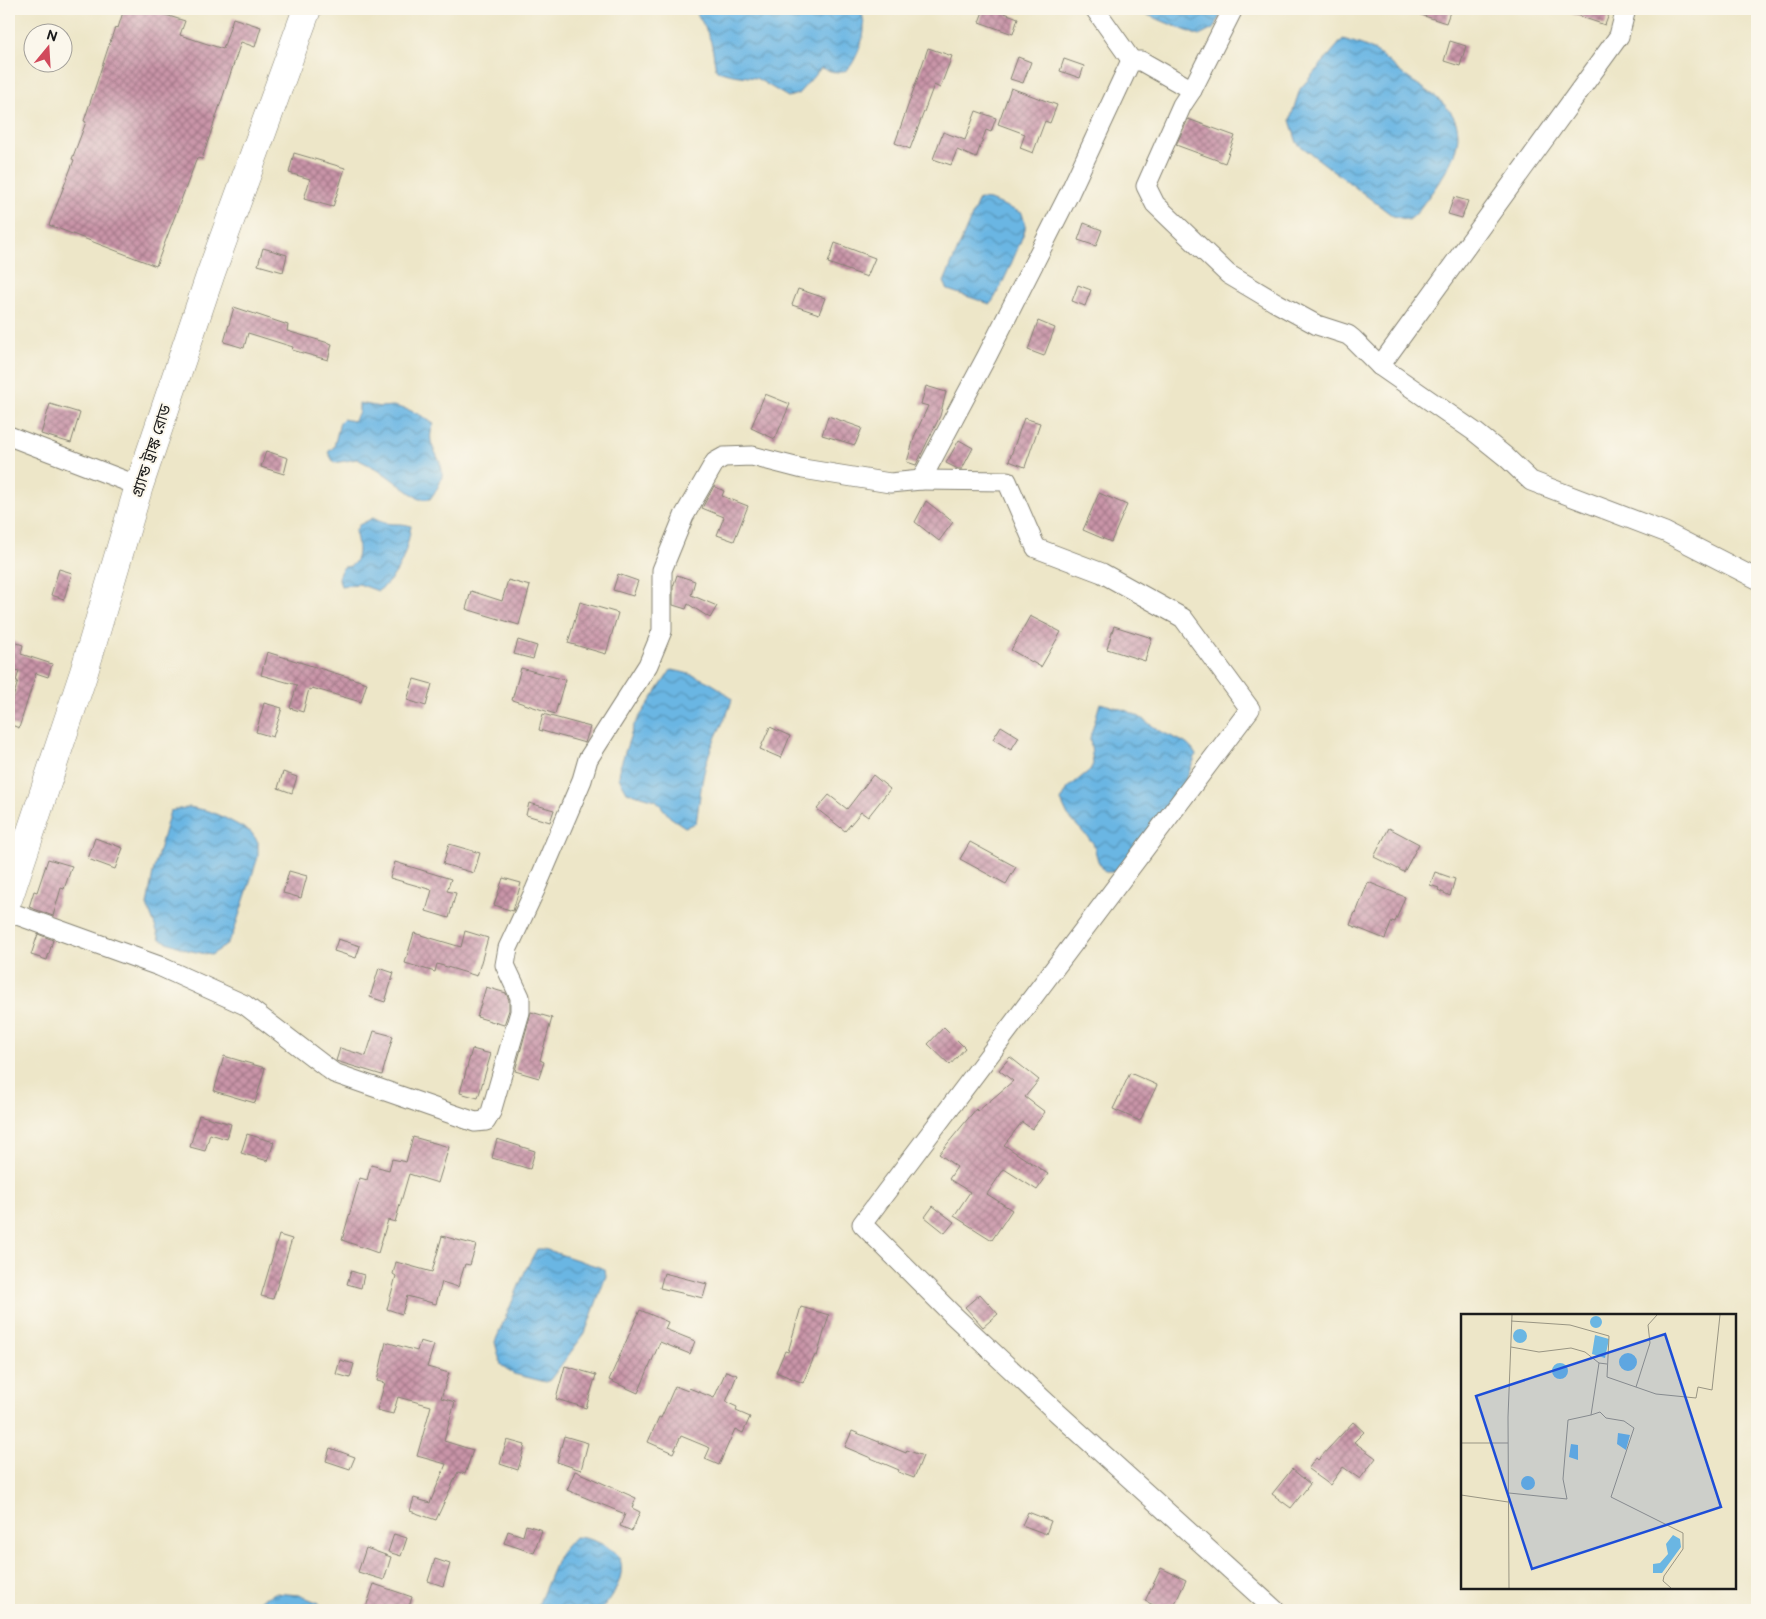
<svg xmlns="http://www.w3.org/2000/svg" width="1766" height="1619" font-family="'Balsamiq Sans','Noto Sans Bengali',sans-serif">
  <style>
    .water { fill: url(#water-waves); stroke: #436980 }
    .building { fill: url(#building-cross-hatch) }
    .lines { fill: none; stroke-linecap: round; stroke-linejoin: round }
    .minor-casing { stroke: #848172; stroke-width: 21 }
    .highway-casing { stroke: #848172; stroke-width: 29 }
    .minor { stroke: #fff; stroke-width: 19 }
    .highway { stroke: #fff; stroke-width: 28 }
    .labels { text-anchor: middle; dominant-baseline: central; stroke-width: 4; stroke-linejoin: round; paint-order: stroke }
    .street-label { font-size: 16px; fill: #1c1c1c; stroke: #fbf7ec }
    .inset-road { fill: none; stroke: #999583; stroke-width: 1 }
    .view { fill: #1d4ed8; fill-opacity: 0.15; stroke: #1d4ed8; stroke-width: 2.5 }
    .inset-edge { fill: none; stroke: #1c1c1c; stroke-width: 2.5 }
  </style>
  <defs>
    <pattern id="water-waves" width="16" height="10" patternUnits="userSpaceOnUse" patternTransform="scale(1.25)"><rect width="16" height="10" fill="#6ab6e3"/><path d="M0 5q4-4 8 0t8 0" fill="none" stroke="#5693b7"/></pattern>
    <pattern id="building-cross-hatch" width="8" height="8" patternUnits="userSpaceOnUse" patternTransform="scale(1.25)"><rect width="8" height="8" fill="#c994a8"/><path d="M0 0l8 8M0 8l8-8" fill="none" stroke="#a27888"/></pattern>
  </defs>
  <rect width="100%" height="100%" fill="#fbf7ec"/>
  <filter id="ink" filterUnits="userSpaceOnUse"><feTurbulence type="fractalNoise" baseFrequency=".02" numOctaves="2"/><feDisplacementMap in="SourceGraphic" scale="10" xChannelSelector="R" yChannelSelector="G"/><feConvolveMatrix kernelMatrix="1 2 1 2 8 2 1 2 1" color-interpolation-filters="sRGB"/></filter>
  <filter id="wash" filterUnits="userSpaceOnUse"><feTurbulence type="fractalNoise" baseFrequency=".0096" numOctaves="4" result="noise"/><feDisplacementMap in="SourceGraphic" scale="20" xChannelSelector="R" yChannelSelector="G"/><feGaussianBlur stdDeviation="1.12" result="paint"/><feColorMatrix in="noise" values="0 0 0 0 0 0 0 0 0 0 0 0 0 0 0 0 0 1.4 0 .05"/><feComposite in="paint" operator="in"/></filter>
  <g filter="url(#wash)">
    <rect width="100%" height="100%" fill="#ede6c8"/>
    <g class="water">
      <path d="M694 9H860C863 15 864 21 864 28 865 37 855 63 848 69 840 75 830 71 821 68L798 94 788 97 756 78 733 75 717 71C714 63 714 55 712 46 709 33 701 20 694 9Z"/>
      <polygon points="1133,9 1224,9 1213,29 1199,36"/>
      <path d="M1343 39C1352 42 1361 44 1369 48 1382 54 1396 70 1408 78 1422 88 1438 96 1448 109 1477 142 1435 186 1416 214L1409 220 1393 216 1297 143 1290 120 1300 89Z"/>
      <path d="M979 199 990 200 1022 213C1023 218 1026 224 1025 229 1022 240 997 299 990 304L948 290 944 282Z"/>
      <path d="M359 403 380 407 393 406 409 410 422 416 434 424C424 444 439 452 442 470 444 480 435 492 430 499H419L379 470 357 459 334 463 328 452 334 447 340 422 343 419 353 421 359 413Z"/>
      <path d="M373 518C390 528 397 521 411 526 407 551 400 576 378 591L359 584 341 586C338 578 338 573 344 567 362 567 359 544 355 532L359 525Z"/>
      <path d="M671 670C693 673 716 683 732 699 728 716 718 730 712 746 702 770 700 798 696 823L685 827 670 817 656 800 627 792 619 778 620 767 634 725Z"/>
      <path d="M1100 703C1114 707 1129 710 1141 718 1149 723 1156 729 1164 733 1178 740 1188 741 1196 755L1186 780 1123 867 1115 872H1105L1098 861 1093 843 1068 816 1061 801 1068 788 1090 770 1093 764 1090 738Z"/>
      <polygon points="189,807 209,811 227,819 251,832 258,842 258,857 233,934 225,946 211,955 187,950 160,939 147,905 153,872 170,811"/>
      <polygon points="537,1249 544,1249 605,1269 606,1276 585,1333 550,1380 546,1382 514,1374 501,1365 495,1342 526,1269"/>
      <path d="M574 1537C588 1537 607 1544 617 1555 630 1569 612 1601 600 1610H536L560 1553Z"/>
      <polygon points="275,1593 299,1595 319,1603 322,1610 255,1610 260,1600"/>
    </g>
    <g id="blocks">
      <g class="building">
        <polygon points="124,9 146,9 185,21 180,35 223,49 233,18 261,27 255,47 241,42 202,159 197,158 156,266 49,225 74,160 72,159 86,122 84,121 115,27 118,28"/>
        <polygon points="984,9 994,9 1018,18 1013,34 979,22"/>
        <polygon points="1410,9 1451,9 1446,23 1409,11"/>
        <polygon points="1565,9 1611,9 1605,25 1564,11"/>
        <polygon points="1450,41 1466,46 1460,66 1444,61"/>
        <polygon points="928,48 952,56 940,88 934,85 910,149 895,143"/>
        <polygon points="1018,57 1031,62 1023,83 1010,79"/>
        <polygon points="1064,59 1084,66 1080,78 1060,71"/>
        <polygon points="1011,88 1057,105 1050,123 1045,121 1033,153 1020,148 1025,134 998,124"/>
        <polygon points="976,111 996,118 991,132 986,130 976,158 957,150 951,165 933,159 943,132 965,140"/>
        <polygon points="1188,119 1235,136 1225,163 1176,145"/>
        <polygon points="294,153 345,168 333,207 304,199 310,179 289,173"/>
        <polygon points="1454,197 1468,201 1462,218 1448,214"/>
        <polygon points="1084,223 1102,230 1096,246 1078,240"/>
        <polygon points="835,243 875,258 867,277 828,263"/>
        <polygon points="263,248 287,255 283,272 258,265"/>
        <polygon points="1078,285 1091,290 1085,306 1072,301"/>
        <polygon points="798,289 825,298 819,314 792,305"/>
        <polygon points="234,307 288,325 287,331 332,344 328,360 292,350 293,347 248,333 244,348 224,342"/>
        <polygon points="1038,321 1055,328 1044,356 1028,350"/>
        <polygon points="926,386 946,392 940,416 916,465 907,462 915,435 928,406 921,404"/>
        <polygon points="765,394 790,404 775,439 751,428"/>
        <polygon points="50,404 80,413 71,443 41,434"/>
        <polygon points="828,416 862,428 855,445 822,435"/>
        <polygon points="1024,418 1040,423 1025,467 1009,461"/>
        <polygon points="959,440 973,448 962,469 958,469 946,463"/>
        <polygon points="266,451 288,458 284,474 261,467"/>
        <polygon points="714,486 724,491 722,496 748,506 734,541 717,535 724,517 702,508"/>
        <polygon points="1099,493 1127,505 1111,542 1083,530"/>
        <polygon points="926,501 953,522 939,541 915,522"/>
        <polygon points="59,569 72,573 64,599 51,595"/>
        <polygon points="618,574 638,581 633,596 613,590"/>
        <polygon points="677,575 695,581 691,595 717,606 710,618 688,604 686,609 673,605 673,587"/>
        <polygon points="508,580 530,586 519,625 466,609 471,591 502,601"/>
        <polygon points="580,602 618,613 606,654 568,643"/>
        <polygon points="1030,616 1061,632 1041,667 1011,650"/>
        <polygon points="1114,626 1152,638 1145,661 1107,649"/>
        <polygon points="518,640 537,646 533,659 514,654"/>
        <polygon points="11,641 23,645 21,654 52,664 48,677 36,673 19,728 9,724 9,712 18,681 16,681 19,671 16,670 12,683 9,682 9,650"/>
        <polygon points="267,652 367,683 361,702 312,688 311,690 309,689 303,712 290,708 297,685 261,675"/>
        <polygon points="521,668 565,680 555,714 512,700"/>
        <polygon points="414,679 432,684 426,706 407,700"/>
        <polygon points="264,703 282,708 273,737 256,732"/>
        <polygon points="543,714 590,727 585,743 539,730"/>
        <polygon points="1001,726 1019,737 1011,750 993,739"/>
        <polygon points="770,727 790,736 781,758 760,749"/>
        <polygon points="283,772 297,777 292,793 278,788"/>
        <polygon points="873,775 890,789 868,817 861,812 845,831 817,809 829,795 847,809"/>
        <polygon points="529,803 554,810 550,822 526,815"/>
        <polygon points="1389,828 1419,844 1404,872 1374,857"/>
        <polygon points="95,838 123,848 115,869 88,859"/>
        <polygon points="970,842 1016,867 1006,884 960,859"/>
        <polygon points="449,844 480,853 474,873 443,864"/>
        <polygon points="48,859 72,866 64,889 61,888 53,916 29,907 34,891 37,892"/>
        <polygon points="395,862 451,879 447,891 456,893 449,918 426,911 432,890 390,878"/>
        <polygon points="289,871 307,876 301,898 283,893"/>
        <polygon points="1435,872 1455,879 1450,896 1438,890 1439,888 1430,885"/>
        <polygon points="503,878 521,883 513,911 494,905"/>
        <polygon points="1368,882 1405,897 1395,922 1392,921 1385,939 1350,925 1355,912 1356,913"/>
        <polygon points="465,931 488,938 477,976 437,964 435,972 405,963 414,933 461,947"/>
        <polygon points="38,934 53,940 47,960 31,955"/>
        <polygon points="338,939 360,946 356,958 334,951"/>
        <polygon points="379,968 394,973 385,1002 370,997"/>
        <polygon points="486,987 506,993 509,1000 509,1010 504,1025 477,1017"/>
        <polygon points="531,1012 552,1018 540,1060 544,1062 539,1078 515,1071"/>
        <polygon points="944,1027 965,1048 950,1065 928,1044"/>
        <polygon points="374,1031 393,1036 382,1075 336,1061 340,1048 366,1056"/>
        <polygon points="472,1049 491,1054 478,1098 460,1093"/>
        <polygon points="224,1056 265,1068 255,1103 214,1091"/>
        <polygon points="1010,1057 1039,1080 1025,1097 1045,1112 1032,1129 1022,1122 1004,1145 1048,1174 1037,1190 1004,1169 987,1194 1012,1210 992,1240 954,1216 970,1192 949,1179 957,1167 939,1154 976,1109 978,1111 1013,1081 999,1070"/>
        <polygon points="1130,1073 1157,1085 1140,1121 1113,1109"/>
        <polygon points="199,1115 231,1124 227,1139 210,1134 205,1151 190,1147"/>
        <polygon points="247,1134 274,1142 268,1161 241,1153"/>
        <polygon points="413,1137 449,1147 438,1183 409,1174 395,1222 388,1220 378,1253 342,1240 360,1178 367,1180 371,1165 389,1170 392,1159 406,1162"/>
        <polygon points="497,1139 535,1151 530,1169 492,1158"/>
        <polygon points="933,1206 954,1222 945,1233 925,1217"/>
        <polygon points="279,1235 292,1239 273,1299 261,1296"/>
        <polygon points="442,1236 476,1245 470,1265 465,1264 458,1287 442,1282 436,1304 407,1296 402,1314 387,1309 396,1276 393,1274 396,1262 432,1272"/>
        <polygon points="351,1271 364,1275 361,1288 347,1284"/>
        <polygon points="664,1273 707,1284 703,1298 660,1288"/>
        <polygon points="980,1294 998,1314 983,1327 965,1307"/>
        <polygon points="801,1307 829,1315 817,1356 815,1355 803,1383 776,1372 785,1351 788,1352"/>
        <polygon points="640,1310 668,1322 665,1329 695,1341 690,1354 660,1342 638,1393 609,1380"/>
        <polygon points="420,1341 434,1345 427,1367 449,1373 441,1398 455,1402 444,1441 473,1450 465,1474 458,1472 436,1520 410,1511 414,1498 430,1503 446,1464 417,1456 431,1406 398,1397 393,1414 377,1410 385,1383 377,1381 386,1342 417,1351"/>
        <polygon points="340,1360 354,1364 350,1378 336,1374"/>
        <polygon points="565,1366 596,1375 586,1408 556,1399"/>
        <polygon points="726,1371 737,1375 726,1402 737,1407 736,1411 750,1417 743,1433 735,1429 719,1465 705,1459 710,1448 681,1436 673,1453 648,1442 659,1417 661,1418 675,1386 688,1391 689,1388 714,1398"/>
        <polygon points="1353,1422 1364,1432 1354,1442 1376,1458 1360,1479 1343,1467 1330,1485 1308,1469 1316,1458 1318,1460"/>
        <polygon points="852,1431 906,1453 907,1450 923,1456 914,1478 898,1472 899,1470 845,1447"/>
        <polygon points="564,1436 588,1443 581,1470 557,1462"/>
        <polygon points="507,1440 525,1445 518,1470 500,1464"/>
        <polygon points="330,1448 355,1457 350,1469 326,1461"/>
        <polygon points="1292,1469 1310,1484 1291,1508 1272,1494"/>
        <polygon points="575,1471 636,1498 632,1508 640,1512 632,1531 620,1526 625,1514 567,1490"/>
        <polygon points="1028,1512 1051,1521 1046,1534 1022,1525"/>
        <polygon points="526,1525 542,1530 534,1553 504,1543 508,1531 523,1536"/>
        <polygon points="394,1534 407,1538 401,1556 388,1552"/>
        <polygon points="366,1548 391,1557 384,1580 358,1572"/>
        <polygon points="435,1559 450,1564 443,1586 428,1581"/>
        <polygon points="1161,1568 1186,1580 1172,1610 1164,1610 1145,1601"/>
        <polygon points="374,1584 412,1597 408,1610 375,1610 366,1607"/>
      </g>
    </g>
  </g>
  <g filter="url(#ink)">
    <use href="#blocks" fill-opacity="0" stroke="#848172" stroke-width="1"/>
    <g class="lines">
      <defs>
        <g id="minor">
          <polyline points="1095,9 1132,61"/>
          <polyline points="1233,9 1192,90 1182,105 1146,186 1155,204 1228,274 1275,302 1317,325 1348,335 1353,339 1380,366 1475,432 1506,457 1531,481 1665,532 1757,579"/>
          <polyline points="1380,366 1619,36 1626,9"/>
          <polyline points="9,436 139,486"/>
          <polyline points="921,480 1007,481 1036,548 1102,573 1183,618 1250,709 862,1224 952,1314 1051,1407 1275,1610"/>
          <polyline points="9,912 159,966 245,1005 334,1073 475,1122 486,1121 491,1112 520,1012 520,997 505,965 508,948 535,890 582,780 588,759 648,665 662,631 662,570 684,516 715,462 724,457 752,456 803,469 890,483 921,480 987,356 1069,194 1129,65 1132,61 1141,61 1192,90"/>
        </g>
        <polyline id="highway" points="9,897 84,672 139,486 211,273 307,9"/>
      </defs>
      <use href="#minor" class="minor-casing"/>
      <use href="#highway" class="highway-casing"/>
      <use href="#minor" class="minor"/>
      <use href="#highway" class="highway"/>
    </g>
  </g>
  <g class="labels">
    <g class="street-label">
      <text transform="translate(152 451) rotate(-72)">গ্র্যান্ড ট্রাঙ্ক রোড</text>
    </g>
  </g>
  <g transform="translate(1461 1314)">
    <rect width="275" height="275" fill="#ede6c8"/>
    <path d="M129 8a6 6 0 1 1 12 0a6 6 0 1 1-12 0ZM52 22a7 7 0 1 1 14 0a7 7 0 1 1-14 0ZM134 21 148 25 144 44 131 40ZM158 48a9 9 0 1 1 18 0a9 9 0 1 1-18 0ZM91 57a8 8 0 1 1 16 0a8 8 0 1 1-16 0ZM157 119 169 121 165 136 156 130ZM110 130 117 131V146L108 143ZM60 169a7 7 0 1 1 14 0a7 7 0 1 1-14 0ZM212 221 219 225 220 233 201 259H192V250L199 249 207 240 205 230Z" fill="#6ab6e3"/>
    <path class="inset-road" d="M50 7 109 11 148 22 146 63 195 80 235 84 237 73 251 76 259 1M50 33 78 38 110 34 124 38 138 49M175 73 189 29 187 11 196 1M130 101 139 98 145 104 163 107 173 114 150 183 222 219V235L203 262 202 267 210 274M0 129H47M48 179 106 185 102 165 107 106 130 101 138 49 146 50M0 181 47 188M48 274 47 103 51 1"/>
    <path class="view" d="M204 20 260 193 71 255 15 82Z"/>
    <rect width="275" height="275" class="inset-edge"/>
  </g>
  <rect width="1766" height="1619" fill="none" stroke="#fbf7ec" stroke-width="30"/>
  <g transform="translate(48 48) rotate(18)"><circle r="24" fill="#fbf7ec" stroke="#a29f99"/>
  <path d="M0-4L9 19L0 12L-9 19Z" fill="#d1495b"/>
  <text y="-8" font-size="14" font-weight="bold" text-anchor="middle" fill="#1c1c1c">N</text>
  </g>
</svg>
